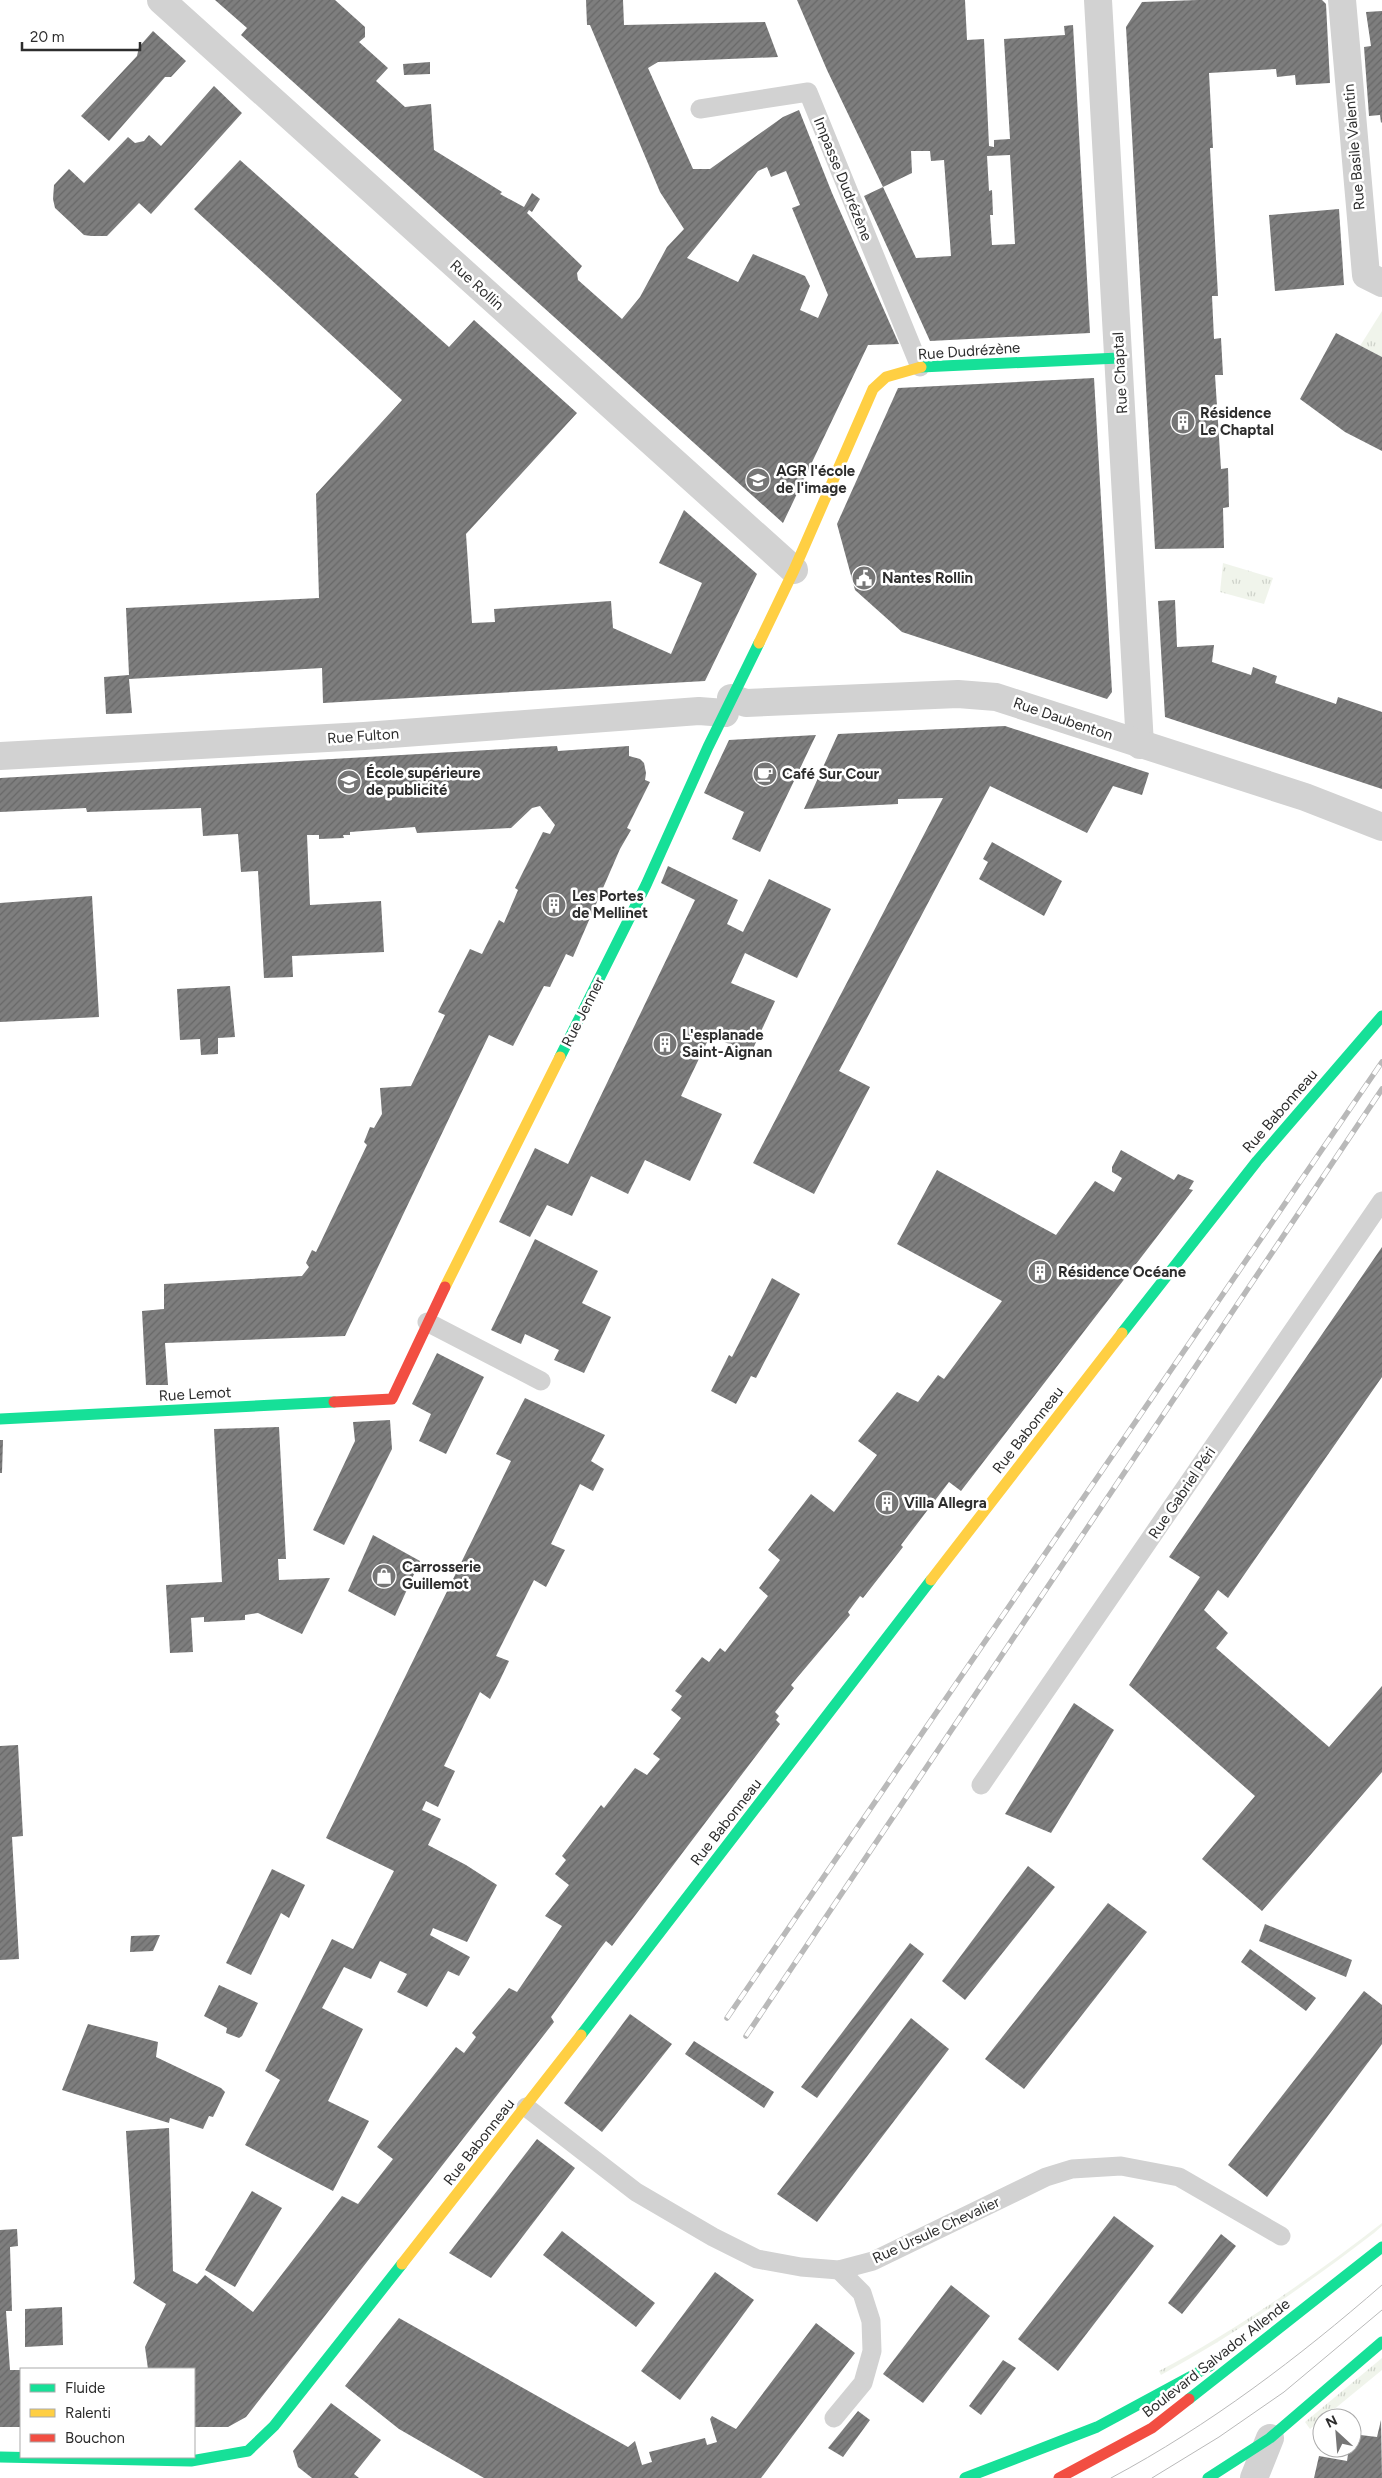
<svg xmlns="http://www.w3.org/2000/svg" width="1382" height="2478" font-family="Figtree,sans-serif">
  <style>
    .grass { fill: url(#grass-tufts) }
    .building { fill: url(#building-hatch); fill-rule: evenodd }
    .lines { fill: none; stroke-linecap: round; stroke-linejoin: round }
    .lane { stroke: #d2d2d2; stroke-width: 19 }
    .street { stroke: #d2d2d2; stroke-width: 28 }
    .fast { stroke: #16e098; stroke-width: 11 }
    .slow { stroke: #ffcf43; stroke-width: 11 }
    .jam { stroke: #f24e42; stroke-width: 11 }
    .tram { stroke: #b9b9b9; stroke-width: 1 }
    .rail-casing { stroke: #b9b9b9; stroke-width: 5.5 }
    .rail { stroke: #fff; stroke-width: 4; stroke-dasharray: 11; stroke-linecap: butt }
    .labels { text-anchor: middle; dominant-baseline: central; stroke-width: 5; stroke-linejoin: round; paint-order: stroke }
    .street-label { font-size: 15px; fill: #2d2d2d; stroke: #fff }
    .poi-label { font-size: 15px; font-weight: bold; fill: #2d2d2d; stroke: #fff; text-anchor: start }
  </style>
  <defs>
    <pattern id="grass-tufts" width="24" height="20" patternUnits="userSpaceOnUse" patternTransform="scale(1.25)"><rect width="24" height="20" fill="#f0f4eb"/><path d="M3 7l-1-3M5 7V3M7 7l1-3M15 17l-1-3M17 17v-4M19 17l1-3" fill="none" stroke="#ced2ca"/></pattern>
    <pattern id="building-hatch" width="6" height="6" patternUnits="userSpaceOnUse" patternTransform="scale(1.25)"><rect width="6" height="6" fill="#7e7e7e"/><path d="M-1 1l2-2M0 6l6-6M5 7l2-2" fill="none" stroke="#686868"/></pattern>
  </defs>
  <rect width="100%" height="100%" fill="#fff"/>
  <g class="grass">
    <polygon points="1382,311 1382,357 1360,346"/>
    <polygon points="1223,563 1273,578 1264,604 1220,592"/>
    <path d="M1382 2223V2226L1374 2233C1306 2285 1236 2334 1161 2375L1159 2371C1238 2329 1311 2278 1382 2223Z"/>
    <polygon points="1382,2358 1382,2370 1310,2429 1305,2422"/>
  </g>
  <g class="building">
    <path d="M215 0H335L365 27V37L359 42 388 68 376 81 405 107 431 104 434 150 502 192 500 194 524 207 532 193 540 199 532 212 529 210 527 213 582 266 577 273 578 280 622 319 640 297 667 247 684 229 660 192 590 25H587L586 0H623L624 25 765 22 778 57 658 62 648 68 693 169H710L783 117 799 110 832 193 899 344 868 345 783 523 241 35 247 28ZM767 167 771 177 786 171 800 205 792 208 828 295 818 318 800 310 810 286 805 276 753 254 738 282 687 258 758 171Z"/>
    <path d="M797 0H965L967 40 984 39 989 146 994 147V140L1010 139 1004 39 1065 35 1064 26 1073 25 1090 333 930 341 864 196 883 187 827 70ZM911 151H930L931 161 944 160 951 256 916 258 883 187 912 173ZM1010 155 1015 244 992 245 990 215H993L992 190 989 191 987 156Z"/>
    <polygon points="1197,0 1322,0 1326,4 1330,83 1296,85 1295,75 1277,77 1276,69 1209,73 1213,148 1210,148 1218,296 1212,296 1214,339 1221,338 1223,375 1215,375 1221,469 1228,468 1229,507 1223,508 1224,548 1155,549 1126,27 1142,2"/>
    <polygon points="1382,11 1382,122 1381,123 1380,115 1369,116 1364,47 1371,46 1366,12"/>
    <polygon points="153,31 186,61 171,77 165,77 109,141 81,116 137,56 139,47"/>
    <polygon points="430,62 430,74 404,75 403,64"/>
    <polygon points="214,86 242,113 151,214 139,203 107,236 91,236 84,235 55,208 53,199 54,185 69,169 84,183 128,137 135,143 144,141 149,135 161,146"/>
    <polygon points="240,160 449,347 474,320 577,413 466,534 472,623 495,622 494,609 611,601 613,628 671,654 702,583 659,563 684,510 757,574 705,681 323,703 322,668 129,679 132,713 106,714 104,677 129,675 126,608 319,598 316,494 402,400 194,209"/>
    <polygon points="1339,209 1344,285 1275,291 1269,215"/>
    <polygon points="1336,333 1382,357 1382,451 1345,432 1300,399"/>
    <polygon points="1094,378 1112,692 1107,699 902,632 855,590 837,524 898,388"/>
    <polygon points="1175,600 1177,647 1214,645 1212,662 1251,675 1253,667 1277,676 1275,683 1336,704 1338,697 1382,712 1382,789 1165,717 1158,601"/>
    <polygon points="1005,726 1149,773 1142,795 1113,786 1087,833 990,786 839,1071 870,1087 814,1194 753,1163 943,798 898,799 898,804 804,809 838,734"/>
    <polygon points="816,735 760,852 732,839 744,812 704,793 729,740"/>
    <polygon points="557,746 558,751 629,746 629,756 640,759 644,763 646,773 645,780 650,782 627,828 631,830 620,849 573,957 566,954 550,987 544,986 513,1046 489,1035 345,1336 165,1343 168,1385 146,1385 142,1311 164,1309 164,1284 302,1276 309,1267 306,1263 312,1250 316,1252 367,1145 364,1142 370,1127 374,1128 382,1114 380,1088 411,1086 445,1015 438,1012 470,949 482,954 499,920 504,923 518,890 515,888 543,832 550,834 555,825 540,806 532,808 511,828 417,833 415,827 350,832 350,835 343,835 344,838 319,839 319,835 307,835 310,905 381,901 384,952 292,956 293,977 264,978 258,871 241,872 238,834 203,836 201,808 87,812 86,808 0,812 0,778"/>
    <polygon points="992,842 1062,881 1044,916 979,879 988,862 983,859"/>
    <polygon points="668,866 738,900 727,924 743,932 769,879 831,909 797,978 745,953 731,983 775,1001 751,1053 710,1036 681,1096 722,1114 690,1181 645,1160 628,1194 591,1176 572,1216 547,1205 530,1237 499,1222 535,1148 568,1164 695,900 661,883"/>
    <polygon points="92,896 99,1017 0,1022 0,903"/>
    <polygon points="230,986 235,1037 218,1038 218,1054 201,1055 200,1039 180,1040 177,989"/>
    <polygon points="1121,1150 1174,1180 1178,1174 1194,1181 1189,1189 1193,1190 961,1491 949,1482 901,1545 903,1547 863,1598 860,1596 848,1612 850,1615 791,1685 794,1688 775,1712 779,1716 776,1720 780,1724 612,1946 606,1941 599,1950 551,2017 554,2022 246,2417 228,2427 194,2427 194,2369 148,2369 145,2347 166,2304 133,2283 135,2279 126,2131 169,2128 173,2271 197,2284 205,2275 253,2312 342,2196 358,2204 393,2159 377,2147 456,2047 464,2053 476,2037 472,2033 509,1988 517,1992 562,1926 545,1916 569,1885 555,1874 566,1860 562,1856 601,1805 604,1808 635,1768 647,1775 660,1759 653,1754 681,1718 671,1710 682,1696 675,1691 702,1657 709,1662 720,1648 725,1652 768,1596 759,1588 780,1560 768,1550 811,1494 834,1512 877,1455 858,1441 897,1392 918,1402 938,1375 944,1379 1002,1301 897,1244 937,1170 1056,1235 1095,1181 1114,1192 1122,1178 1112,1172 1112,1167"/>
    <polygon points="535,1239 598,1271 582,1303 611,1317 584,1373 554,1360 559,1350 525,1334 521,1344 491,1330"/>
    <polygon points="1382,1247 1382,1377 1228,1598 1218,1590 1204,1610 1228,1633 1216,1648 1329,1747 1382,1686 1382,1772 1262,1911 1202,1859 1255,1796 1129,1685 1200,1577 1169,1557"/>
    <polygon points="772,1278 800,1294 756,1378 751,1376 736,1404 711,1391 729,1355 732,1357"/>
    <polygon points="437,1353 484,1377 446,1454 419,1441 431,1414 412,1404"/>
    <polygon points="525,1398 605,1435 591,1461 604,1469 593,1491 580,1484 551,1544 565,1550 546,1587 534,1580 496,1656 509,1661 499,1682 490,1699 480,1692 444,1766 455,1771 438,1807 426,1801 422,1810 441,1819 428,1845 466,1865 497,1885 467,1942 433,1928 430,1935 470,1957 459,1976 448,1971 427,2007 397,1992 407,1974 380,1961 371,1979 344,1967 322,2008 363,2029 328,2101 369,2121 333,2191 245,2145 280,2080 265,2071 332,1939 353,1949 394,1871 326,1838 511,1461 496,1454"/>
    <polygon points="390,1420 392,1449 344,1545 313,1530 355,1441 353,1422"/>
    <polygon points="279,1427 286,1559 278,1559 279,1580 330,1578 302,1634 258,1613 245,1615 245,1620 204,1622 204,1617 191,1618 193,1652 170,1653 166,1585 222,1582 214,1429"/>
    <polygon points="0,1440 3,1440 2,1473 0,1473"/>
    <polygon points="373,1535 420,1561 395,1616 348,1591"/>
    <polygon points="1074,1703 1114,1730 1051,1833 1005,1814"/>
    <polygon points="18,1745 23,1836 12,1837 19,1959 0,1960 0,1746"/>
    <polygon points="1028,1866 1055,1887 965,2000 942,1981"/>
    <polygon points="272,1869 305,1885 289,1918 281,1913 251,1975 226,1963"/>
    <polygon points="1108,1903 1147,1932 1024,2089 985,2059"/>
    <polygon points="1265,1924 1352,1960 1346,1977 1259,1941"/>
    <polygon points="160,1935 153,1951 130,1952 131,1936"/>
    <polygon points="910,1943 924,1954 817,2098 801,2087"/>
    <polygon points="1250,1949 1316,1998 1306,2011 1241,1962"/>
    <polygon points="219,1985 258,2003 242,2036 239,2038 226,2033 227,2028 204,2016"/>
    <polygon points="1364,1991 1382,2005 1382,2044 1267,2197 1228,2165"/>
    <polygon points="630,2014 672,2044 602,2132 564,2103"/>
    <polygon points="911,2018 949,2049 817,2222 777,2194"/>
    <polygon points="88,2024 158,2042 156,2057 221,2088 225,2092 213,2117 209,2116 203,2129 170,2118 169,2123 62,2090"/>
    <polygon points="694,2041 774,2092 764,2108 685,2054"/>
    <polygon points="537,2139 575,2168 491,2278 449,2253"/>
    <polygon points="252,2191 282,2208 235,2287 205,2270"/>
    <polygon points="1114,2216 1154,2246 1058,2371 1018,2339"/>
    <polygon points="17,2229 18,2246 10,2247 12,2311 6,2311 10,2370 21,2370 21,2427 0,2427 0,2230"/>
    <polygon points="562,2231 655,2303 636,2327 543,2255"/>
    <polygon points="1221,2234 1236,2246 1182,2314 1168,2303"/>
    <polygon points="715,2272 754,2300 680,2400 641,2371"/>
    <polygon points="951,2285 990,2316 923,2403 883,2374"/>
    <polygon points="62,2307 63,2345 25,2347 25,2309"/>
    <polygon points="399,2318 628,2447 635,2441 642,2465 652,2462 649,2452 705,2438 707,2445 717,2442 710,2419 712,2416 736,2429 816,2323 855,2353 761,2478 484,2478 399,2429 345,2386"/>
    <polygon points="1003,2360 1016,2368 981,2415 969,2406"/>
    <polygon points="331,2403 381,2440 354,2474 359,2478 312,2478 298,2467 293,2451"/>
    <polygon points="858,2411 870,2420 843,2457 828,2448"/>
    <polygon points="1381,2420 1382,2478 1314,2478 1319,2456 1347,2461 1349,2448 1352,2448 1352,2434 1377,2437"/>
  </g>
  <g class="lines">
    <g class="lane">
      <polyline points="700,109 808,92 920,367"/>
      <polyline points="427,1322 541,1381"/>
      <polyline points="981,1785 1382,1201"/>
      <polyline points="526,2107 636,2192 713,2237 757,2259 801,2267 839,2270 873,2261 1046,2177 1072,2169 1121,2166 1179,2177 1281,2236"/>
      <polyline points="834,2418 863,2383 872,2351 871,2321 862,2293 839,2270"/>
    </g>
    <g class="street">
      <polyline points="161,0 794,570"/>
      <polyline points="1098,0 1140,745"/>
      <polyline points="1342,0 1366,275 1382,283"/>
      <polyline points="731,698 746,703 958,694 996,697 1305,797 1382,827"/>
      <polyline points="0,756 364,736 699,711 725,713"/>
      <polyline points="1254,2478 1270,2438"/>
    </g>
    <g class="fast">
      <polyline points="921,367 1119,358"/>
      <polyline points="560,1057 646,885 708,747 759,643"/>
      <polyline points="1122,1333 1257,1161 1382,1016"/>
      <polyline points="0,1419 334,1402"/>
      <polyline points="581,2035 931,1580"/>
      <polyline points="1189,2399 1382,2247"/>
      <polyline points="0,2457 191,2461 248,2451 274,2426 402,2264"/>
      <polyline points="965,2478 1097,2427 1210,2366"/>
      <polyline points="1208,2478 1270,2438 1382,2342"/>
    </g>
    <g class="slow">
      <polyline points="759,643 794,570 873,389 886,377 921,367"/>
      <polyline points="445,1287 560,1057"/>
      <polyline points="931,1580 1122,1333"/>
      <polyline points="402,2264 581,2035"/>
    </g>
    <g class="jam">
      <polyline points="334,1402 392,1399 445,1287"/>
      <polyline points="1059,2478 1152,2428 1189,2399"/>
    </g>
    <g class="tram">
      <path d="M1111 2478C1210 2425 1298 2358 1382 2285"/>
      <polyline points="1152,2478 1219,2437 1284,2392 1382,2310"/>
    </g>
    <defs>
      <g id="rail">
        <polyline points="727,2018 1382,1062"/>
        <polyline points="746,2036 1382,1089"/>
      </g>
    </defs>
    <use href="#rail" class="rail-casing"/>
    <use href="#rail" class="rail"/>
  </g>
  <defs>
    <symbol id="building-disc" viewBox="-11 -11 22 22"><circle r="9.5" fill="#767676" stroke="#fff"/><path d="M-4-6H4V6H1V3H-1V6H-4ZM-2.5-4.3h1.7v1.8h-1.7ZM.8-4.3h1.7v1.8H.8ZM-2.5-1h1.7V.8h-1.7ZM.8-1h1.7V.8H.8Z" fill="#fff"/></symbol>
    <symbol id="university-disc" viewBox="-11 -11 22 22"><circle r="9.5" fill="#767676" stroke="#fff"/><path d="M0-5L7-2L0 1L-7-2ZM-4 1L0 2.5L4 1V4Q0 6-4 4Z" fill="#fff"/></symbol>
    <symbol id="civic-disc" viewBox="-11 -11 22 22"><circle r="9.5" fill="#767676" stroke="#fff"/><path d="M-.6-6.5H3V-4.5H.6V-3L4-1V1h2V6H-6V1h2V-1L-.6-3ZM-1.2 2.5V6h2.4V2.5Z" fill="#fff"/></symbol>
    <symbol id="cafe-disc" viewBox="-11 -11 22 22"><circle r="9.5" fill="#767676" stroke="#fff"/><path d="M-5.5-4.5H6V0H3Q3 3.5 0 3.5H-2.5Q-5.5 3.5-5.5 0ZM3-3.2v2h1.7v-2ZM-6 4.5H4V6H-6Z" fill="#fff"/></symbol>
    <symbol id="shop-disc" viewBox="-11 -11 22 22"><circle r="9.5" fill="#767676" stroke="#fff"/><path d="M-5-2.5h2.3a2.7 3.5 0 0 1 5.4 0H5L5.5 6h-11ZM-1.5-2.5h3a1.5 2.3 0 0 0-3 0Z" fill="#fff"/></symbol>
  </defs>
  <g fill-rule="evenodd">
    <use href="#building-disc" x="1169" y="408" width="28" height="28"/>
    <use href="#university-disc" x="744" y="466" width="28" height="28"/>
    <use href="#civic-disc" x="850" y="564" width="28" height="28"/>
    <use href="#cafe-disc" x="751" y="760" width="28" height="28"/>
    <use href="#university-disc" x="335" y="768" width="28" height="28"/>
    <use href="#building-disc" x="540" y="891" width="28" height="28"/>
    <use href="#building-disc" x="651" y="1030" width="28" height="28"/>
    <use href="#building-disc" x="1026" y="1258" width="28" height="28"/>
    <use href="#building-disc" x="873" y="1489" width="28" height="28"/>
    <use href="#shop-disc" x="370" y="1562" width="28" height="28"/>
  </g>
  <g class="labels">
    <g class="street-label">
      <text transform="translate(1354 147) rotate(-95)">Rue Basile Valentin</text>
      <text transform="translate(843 179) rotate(68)">Impasse Dudrézène</text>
      <text transform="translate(477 285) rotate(42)">Rue Rollin</text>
      <text transform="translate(969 351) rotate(-4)">Rue Dudrézène</text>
      <text transform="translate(1120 373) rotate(-93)">Rue Chaptal</text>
      <text transform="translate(1063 719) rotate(19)">Rue Daubenton</text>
      <text transform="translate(363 736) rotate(-4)">Rue Fulton</text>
      <text transform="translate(583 1012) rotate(-63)">Rue Jenner</text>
      <text transform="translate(1280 1111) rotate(-49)">Rue Babonneau</text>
      <text transform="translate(195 1394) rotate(-3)">Rue Lemot</text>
      <text transform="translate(1028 1430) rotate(-52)">Rue Babonneau</text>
      <text transform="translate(1182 1493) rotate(-56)">Rue Gabriel Péri</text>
      <text transform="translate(726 1822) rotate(-52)">Rue Babonneau</text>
      <text transform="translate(479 2142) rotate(-52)">Rue Babonneau</text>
      <text transform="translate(936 2230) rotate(-25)">Rue Ursule Chevalier</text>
      <text transform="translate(1216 2358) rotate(-38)">Boulevard Salvador Allende</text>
    </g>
    <g class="poi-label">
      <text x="1200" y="413">Résidence<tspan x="1200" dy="17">Le Chaptal</tspan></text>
      <text x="776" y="471">AGR l'école<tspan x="776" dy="17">de l'image</tspan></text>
      <text x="882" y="578">Nantes Rollin</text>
      <text x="366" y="773">École supérieure<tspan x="366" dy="17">de publicité</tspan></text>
      <text x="782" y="774">Café Sur Cour</text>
      <text x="572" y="896">Les Portes<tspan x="572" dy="17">de Mellinet</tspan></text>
      <text x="682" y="1035">L'esplanade<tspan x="682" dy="17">Saint-Aignan</tspan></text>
      <text x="1058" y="1272">Résidence Océane</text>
      <text x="904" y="1503">Villa Allegra</text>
      <text x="402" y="1567">Carrosserie<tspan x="402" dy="17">Guillemot</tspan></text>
    </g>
  </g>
  <rect x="20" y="2368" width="175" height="90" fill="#ffffff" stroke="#ababab"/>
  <rect x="30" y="2384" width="25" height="8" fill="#16e098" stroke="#ababab"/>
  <text x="65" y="2393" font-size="15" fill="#2d2d2d">Fluide</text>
  <rect x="30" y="2409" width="25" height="8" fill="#ffcf43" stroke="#ababab"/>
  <text x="65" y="2418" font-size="15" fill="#2d2d2d">Ralenti</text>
  <rect x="30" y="2434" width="25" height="8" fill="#f24e42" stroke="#ababab"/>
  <text x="65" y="2443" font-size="15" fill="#2d2d2d">Bouchon</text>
  <g transform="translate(1337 2433) rotate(334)"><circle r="24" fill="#ffffff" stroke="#ababab"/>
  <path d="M0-4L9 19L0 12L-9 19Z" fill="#767676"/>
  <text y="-8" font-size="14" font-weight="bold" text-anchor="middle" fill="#2d2d2d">N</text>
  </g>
  <path d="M22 42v8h118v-8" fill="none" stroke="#2d2d2d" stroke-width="2.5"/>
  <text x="30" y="42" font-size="15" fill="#2d2d2d" stroke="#ffffff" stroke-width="4" paint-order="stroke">20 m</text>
</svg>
